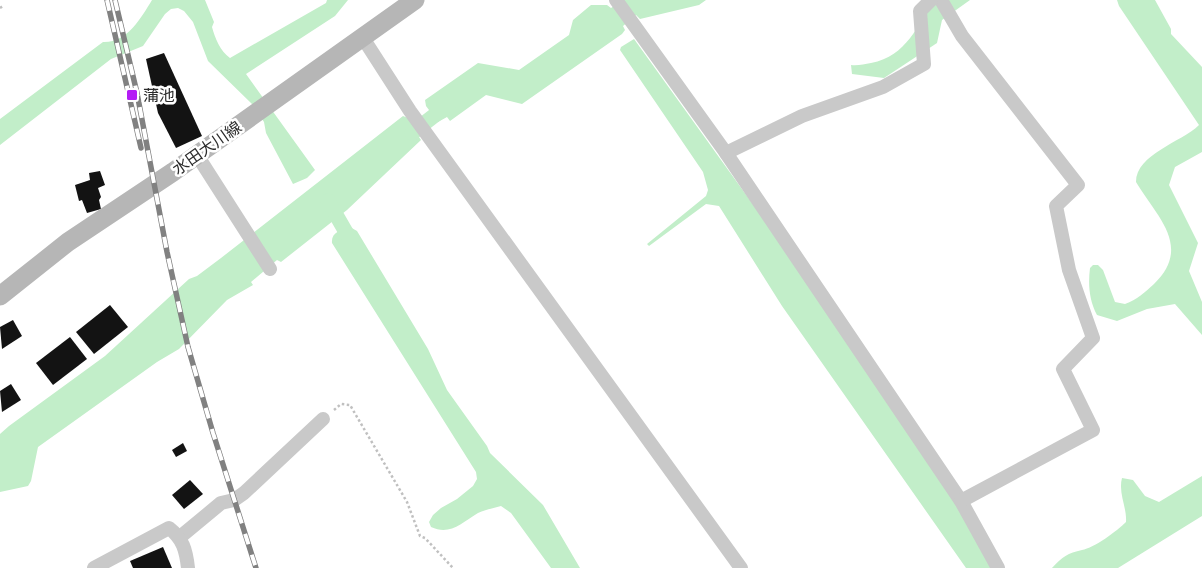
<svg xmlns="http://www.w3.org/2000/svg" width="1202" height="568" font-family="'Work Sans','Noto Sans JP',sans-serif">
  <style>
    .water { fill: #c2eec9 }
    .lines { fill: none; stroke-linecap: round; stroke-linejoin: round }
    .canal { stroke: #c2eec9; stroke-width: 15 }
    .building { fill: #131313 }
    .path { stroke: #c0c0c0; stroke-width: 2.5; stroke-dasharray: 2.5 2.5; stroke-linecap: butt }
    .street { stroke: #c9c9c9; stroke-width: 14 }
    .secondary { stroke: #b6b6b6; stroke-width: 19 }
    .rail-casing { stroke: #818181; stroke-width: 5.5 }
    .rail { stroke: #fff; stroke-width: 4; stroke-dasharray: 11; stroke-linecap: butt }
    .poi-dot { fill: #b41df5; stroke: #fff; stroke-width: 2 }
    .labels { text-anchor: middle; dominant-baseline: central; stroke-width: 5; stroke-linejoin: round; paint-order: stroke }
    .poi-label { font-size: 16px; fill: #2c2c2c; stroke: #fff; text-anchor: start }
    .street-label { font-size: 16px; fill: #2c2c2c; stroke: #fff }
  </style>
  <rect width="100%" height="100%" fill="#fff"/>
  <g class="water">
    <path d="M152 0H205L214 22 212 27C215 38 220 51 230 58L326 3 327 0H348L335 16 246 74 315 170 307 178 293 184 266 133 264 122 252 104 208 61 193 22 184 11 178 8 171 9 165 14 143 46 111 59 0 145V119L103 42C127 43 141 18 152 0Z"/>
    <polygon points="623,0 706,0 699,5 640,19 636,15 623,26 625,30 622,34 522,104 486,95 450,121 447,117 438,122 426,106 425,100 478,63 519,70 569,35 573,20 591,5 607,5 611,8"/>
    <path d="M937 0H970L942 20 937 43 884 78 852 74 851 65C858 66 864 64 871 63 908 56 915 26 937 0Z"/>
    <path d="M1117 0H1155L1171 29V34L1202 67V152L1175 167 1169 185 1198 243 1189 271 1202 302V335L1175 304 1147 309 1117 321 1097 315C1089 300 1088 284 1090 268L1093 265H1098L1103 270 1115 302 1125 304C1137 300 1145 292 1154 284 1193 246 1156 216 1136 182 1136 154 1182 142 1199 125L1119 6Z"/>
    <polygon points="634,39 770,228 1000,568 966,568 782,306 719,206 706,204 649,246 647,244 706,196 708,190 703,172 620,50 621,47"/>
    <polygon points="403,116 408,118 423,133 419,137 421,140 347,210 281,262 277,260 251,282 253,285 227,300 179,349 157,362 38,447 31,481 28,486 0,492 0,434 9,426 105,356 189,279 197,276 221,258"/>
    <path d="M350 227 357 231 428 349 447 390 487 446 490 453 543 505 580 568H551L511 513 501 506C493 508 485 510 478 513 461 523 450 536 431 527L429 522 433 515 441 508 457 499 473 486 477 479 476 472 332 243C331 232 341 230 350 227Z"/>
    <path d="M1202 476V516L1118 568H1052C1062 557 1068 553 1082 550 1094 548 1117 531 1126 522 1127 507 1118 493 1122 478L1133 480 1145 496 1159 502Z"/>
  </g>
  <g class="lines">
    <g class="canal">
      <polyline points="412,133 449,104"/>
      <polyline points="328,201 354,246"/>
    </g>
  </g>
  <g class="building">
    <polygon points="164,53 202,136 176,148 158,113 146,59"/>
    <polygon points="100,171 105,185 98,188 101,197 99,200 101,209 87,213 82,200 79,201 75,185 90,180 89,173"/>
    <polygon points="110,305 128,327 94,354 76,332"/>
    <polygon points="13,320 22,336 2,349 0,327"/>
    <polygon points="70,337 87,359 53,385 36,363"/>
    <polygon points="11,384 21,400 2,412 0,391"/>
    <polygon points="183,443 187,451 176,457 172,450"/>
    <polygon points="190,480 203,494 184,509 172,495"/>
    <polygon points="163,547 172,568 133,568 130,561"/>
  </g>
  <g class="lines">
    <g class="path">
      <polyline points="0,8 3,6"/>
      <polyline points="334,410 341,404 350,405 407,502 420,536 425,538 453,568"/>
    </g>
    <g class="street">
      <polyline points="616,0 726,153 961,501 998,568"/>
      <polyline points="941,0 962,36 1078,185 1056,206 1069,270 1093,338 1063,369 1093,430 961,501"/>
      <polyline points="363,38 410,111 741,568"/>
      <polyline points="726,153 802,116 883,87 924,64 920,11 931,0"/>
      <polyline points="197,155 270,269"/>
      <polyline points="180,537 221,503 234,500 244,493 323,419"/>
      <path d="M94 568 169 528C183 539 186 550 188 568"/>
    </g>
    <polyline class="secondary" points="0,296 68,242 173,172 415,0"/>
    <defs>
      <g id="rail">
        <polyline points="107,0 141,148"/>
        <polyline points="115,0 137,93 167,252 188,347 213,433 256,568"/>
      </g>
    </defs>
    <use href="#rail" class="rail-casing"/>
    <use href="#rail" class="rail"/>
  </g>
  <rect class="poi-dot" x="126" y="89" width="12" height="12" rx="2.5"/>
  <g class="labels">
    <g class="poi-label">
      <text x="143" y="95">蒲池</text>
    </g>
    <g class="street-label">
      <text transform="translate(207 148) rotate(-35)">水田大川線</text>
    </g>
  </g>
</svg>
